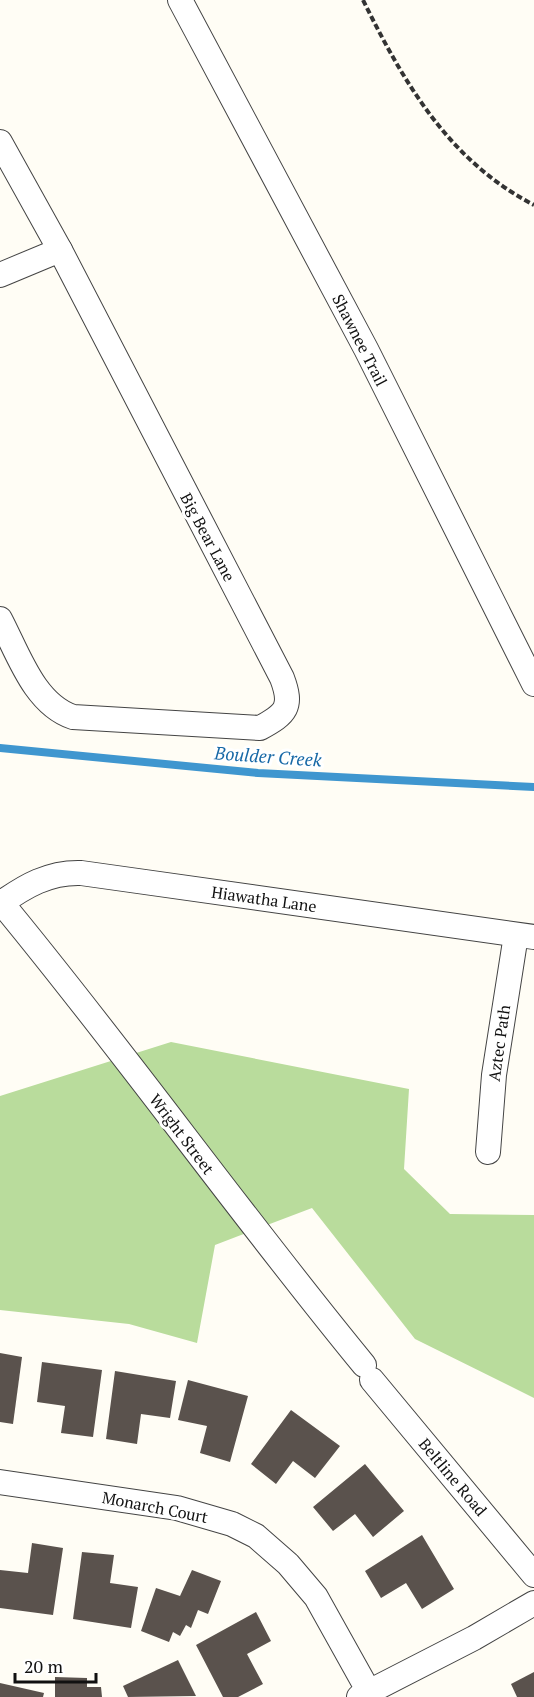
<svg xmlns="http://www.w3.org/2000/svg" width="534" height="1697" font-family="'PT Serif',serif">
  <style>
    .forest { fill: #b9dc9c }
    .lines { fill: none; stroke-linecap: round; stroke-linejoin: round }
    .stream { stroke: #3f96cf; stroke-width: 8 }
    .building { fill: #5a524d }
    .minor-casing { stroke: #444; stroke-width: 26 }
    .path { stroke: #333; stroke-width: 4; stroke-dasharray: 6 3; stroke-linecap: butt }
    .minor { stroke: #fff; stroke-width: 24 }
    .labels { text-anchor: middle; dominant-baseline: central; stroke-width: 6; stroke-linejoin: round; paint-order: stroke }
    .street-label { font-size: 16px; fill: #111; stroke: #fff }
    .water-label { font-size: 18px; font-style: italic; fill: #1768a6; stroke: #fff }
  </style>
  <rect width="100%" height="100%" fill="#fffdf5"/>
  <polygon class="forest" points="171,1042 409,1089 404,1169 450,1214 534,1215 534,1398 415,1339 312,1208 215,1245 197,1343 129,1324 0,1310 0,1096"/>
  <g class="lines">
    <polyline class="stream" points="0,748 258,773 534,787"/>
  </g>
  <g class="building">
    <polygon points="0,1353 22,1357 13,1424 0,1422"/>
    <polygon points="42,1362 102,1370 93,1437 61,1433 65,1406 37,1402"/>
    <polygon points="115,1371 176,1381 170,1418 141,1414 137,1444 106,1439"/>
    <polygon points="188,1380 248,1396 230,1462 200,1453 207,1426 178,1420"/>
    <polygon points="291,1410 340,1446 315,1478 293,1461 276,1484 251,1464"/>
    <polygon points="365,1464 404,1511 373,1537 355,1514 333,1531 313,1507"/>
    <polygon points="422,1535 454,1589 422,1609 406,1583 381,1598 365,1571"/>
    <polygon points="32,1543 63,1548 53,1615 0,1608 0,1570 28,1573"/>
    <polygon points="82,1552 114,1555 110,1583 138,1587 131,1628 73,1619"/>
    <polygon points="192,1570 221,1581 208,1614 198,1610 191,1628 186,1625 180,1636 173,1632 169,1642 141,1631 156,1588 180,1596"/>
    <polygon points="256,1612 271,1641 247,1654 263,1684 238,1697 223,1697 196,1645"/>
    <polygon points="178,1660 196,1696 128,1697 123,1686"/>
    <polygon points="534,1672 534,1697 517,1697 511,1684"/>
    <polygon points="55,1677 87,1678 87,1687 101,1687 102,1697 55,1697"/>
    <polygon points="0,1683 44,1693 43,1697 0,1697"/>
  </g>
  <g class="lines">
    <defs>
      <g id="minor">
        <polyline points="180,0 366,349 534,684"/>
        <path d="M0 142 60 250 282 678C293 707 286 714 260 728L73 717C34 704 18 653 0 619"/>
        <polyline points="0,275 60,250"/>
        <path d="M0 901C125 1052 239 1213 364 1365"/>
        <path d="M0 904C25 886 49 872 81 873L534 937"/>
        <polyline points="488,1152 494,1075 516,935"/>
        <polyline points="372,1380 534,1575"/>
        <polyline points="0,1482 177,1508 232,1524 256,1536 288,1564 316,1597 369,1692"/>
        <polyline points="359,1697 474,1638 534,1603"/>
      </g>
    </defs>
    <use href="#minor" class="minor-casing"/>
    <path class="path" d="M363 0C404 83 449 161 534 205"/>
    <use href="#minor" class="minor"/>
  </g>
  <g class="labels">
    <g class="street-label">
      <text transform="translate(360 340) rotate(63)">Shawnee Trail</text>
      <text transform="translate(208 537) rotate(62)">Big Bear Lane</text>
      <text transform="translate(264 899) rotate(8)">Hiawatha Lane</text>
      <text transform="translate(499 1043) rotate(-82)">Aztec Path</text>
      <text transform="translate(182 1134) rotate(53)">Wright Street</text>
      <text transform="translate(453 1477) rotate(50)">Beltline Road</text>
      <text transform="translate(155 1507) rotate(11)">Monarch Court</text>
    </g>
    <g class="water-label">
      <text transform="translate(268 756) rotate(4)">Boulder Creek</text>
    </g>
  </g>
  <path d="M15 1673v9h81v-9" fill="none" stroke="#111111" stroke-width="3"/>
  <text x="24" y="1673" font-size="18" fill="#111111" stroke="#ffffff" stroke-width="4.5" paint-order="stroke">20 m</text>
</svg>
